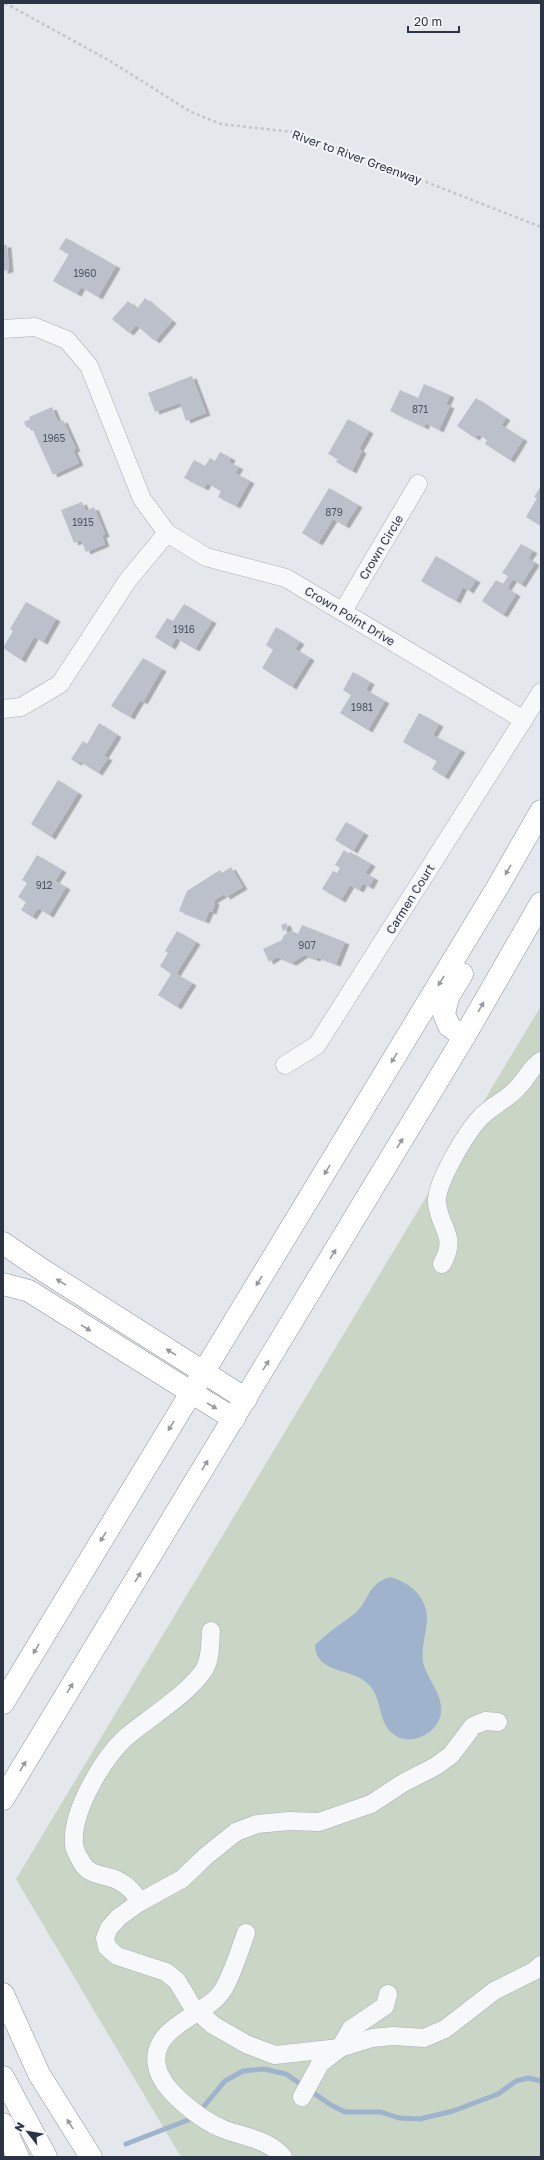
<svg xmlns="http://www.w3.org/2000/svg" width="544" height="2160" font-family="'Golos Text',sans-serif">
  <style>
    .green { fill: #c9d6c5 }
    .water { fill: #9fb4cc }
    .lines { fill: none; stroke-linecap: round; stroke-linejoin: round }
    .stream { stroke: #9fb4cc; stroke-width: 5 }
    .building { fill: #bbc0ca; filter: url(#shadow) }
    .minor-casing { stroke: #a9aeb7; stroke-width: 19 }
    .highway-casing { stroke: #8b94a3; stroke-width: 23 }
    .path { stroke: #c2c5cb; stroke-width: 2.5; stroke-dasharray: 3 3; stroke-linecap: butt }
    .minor { stroke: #f7f8fa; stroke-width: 18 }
    .highway { stroke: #fff; stroke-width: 22 }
    .oneway { fill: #959aa2 }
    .labels { text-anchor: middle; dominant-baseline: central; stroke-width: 4; stroke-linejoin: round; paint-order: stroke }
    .number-label { font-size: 10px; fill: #4f5766 }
    .street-label { font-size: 12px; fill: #2b3445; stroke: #f4f6f9 }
  </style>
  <defs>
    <filter id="shadow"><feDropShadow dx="4.5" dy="2.5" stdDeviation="0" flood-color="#0004"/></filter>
  </defs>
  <rect width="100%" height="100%" fill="#e4e7ec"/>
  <polygon class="green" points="541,1006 541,2157 181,2157 16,1879"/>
  <path class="water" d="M390 1577C409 1582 426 1596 427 1617 427 1632 421 1646 423 1662 426 1677 440 1691 441 1707 444 1730 411 1750 392 1733 378 1721 382 1698 369 1685 353 1667 316 1675 315 1645 327 1633 341 1624 354 1614 370 1602 365 1585 390 1577Z"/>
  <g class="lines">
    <g class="stream">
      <polyline points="200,2111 225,2081 243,2071 264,2069 286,2074 331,2105 345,2112 381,2112 399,2118 420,2119 453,2111 498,2094 516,2081 528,2078 541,2081"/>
      <polyline points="126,2144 188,2120 193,2116"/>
    </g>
  </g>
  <g class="building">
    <polygon points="66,238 116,266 98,297 81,287 77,294 53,281 69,254 59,249"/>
    <polygon points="3,245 7,245 9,270 3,271"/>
    <polygon points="145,298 172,321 155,341 136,325 129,333 112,319 128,301 137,309"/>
    <polygon points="192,376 206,413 186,421 180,403 155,412 148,393"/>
    <polygon points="424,384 450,395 446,404 450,406 439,430 426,423 424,427 390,411 400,390 418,398"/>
    <polygon points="476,398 506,418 501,425 523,439 510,460 485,444 487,440 478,434 475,438 457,426"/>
    <polygon points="52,407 58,422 63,420 76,449 73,450 79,463 53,475 31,426 27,428 24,422 30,419 29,417"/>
    <polygon points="348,419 369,431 359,449 362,451 352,471 336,462 338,459 328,454"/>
    <polygon points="220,452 231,458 229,462 239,467 235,473 250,481 236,506 218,497 221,491 207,483 204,488 184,478 194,460 205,466 210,458 215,461"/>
    <polygon points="541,486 541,526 526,517 537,498 534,497"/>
    <polygon points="329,488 358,505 345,526 333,519 318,543 302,533"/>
    <polygon points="82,502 86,511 94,507 105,534 102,536 105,544 86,552 81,540 74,543 61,510"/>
    <polygon points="521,544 533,551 528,558 535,563 521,585 513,579 507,588 516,594 503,615 482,601 496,580 503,584 508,576 502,573"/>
    <polygon points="436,556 476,580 469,591 463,587 456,601 421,581"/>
    <polygon points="26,602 56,619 43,642 34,637 21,660 3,648 13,631 10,629"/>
    <polygon points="184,604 212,621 195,649 176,638 171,647 155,637 167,618 173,621"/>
    <polygon points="276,627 300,642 295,649 310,658 292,687 262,668 273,650 266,645"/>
    <polygon points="143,658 162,669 143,702 140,700 130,717 111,706"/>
    <polygon points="353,672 370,682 366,690 385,701 368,730 340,713 351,695 343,690"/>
    <polygon points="419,713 439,724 433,735 461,750 444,777 432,769 437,761 403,742"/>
    <polygon points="99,723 117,735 104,756 108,758 98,773 79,761 77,763 71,759 83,741 87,744"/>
    <polygon points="58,780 78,793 51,837 31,824"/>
    <polygon points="346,822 364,833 353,851 335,840"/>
    <polygon points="344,850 349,854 350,852 371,864 365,873 374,878 369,887 363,883 359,890 350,885 341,900 322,889 333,871 337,873 340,868 335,865"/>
    <polygon points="37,855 62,870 55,881 66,887 49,915 38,908 32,917 21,910 26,902 18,897 27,883 22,880"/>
    <polygon points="231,867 243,887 226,897 224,894 213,901 215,902 212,912 209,911 205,921 179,911 187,891 220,870 222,873"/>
    <polygon points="286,923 288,928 283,931 281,925"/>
    <polygon points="302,925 345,942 336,964 317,957 316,959 304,955 292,963 277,957 269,962 263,949 282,940 284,935 292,931 298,934"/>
    <polygon points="177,931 196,942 176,974 192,983 177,1007 158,995 171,974 160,966 168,953 165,951"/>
  </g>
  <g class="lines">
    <defs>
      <g id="minor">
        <polyline points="3,329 35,327 67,340 89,366 142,499 167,533 206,557 286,578 524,720"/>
        <polyline points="343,611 418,484"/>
        <polyline points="3,709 21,707 60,684 128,580 167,533"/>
        <polyline points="285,1065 317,1045 541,692"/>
        <path d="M442 1264C458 1235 440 1230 437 1203 435 1184 467 1131 481 1117 492 1105 509 1099 519 1086 527 1078 531 1067 541 1061"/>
        <polyline points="498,1722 485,1721 473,1726 451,1755 436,1766 403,1783 371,1804 319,1822 289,1821 257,1824 236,1832 206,1856 182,1879 140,1902 119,1917 109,1928 105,1938 107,1947 117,1956 166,1972 177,1981 192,2006 213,2025 246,2044 275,2055 340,2048 372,2038 393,2036 424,2038 445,2029 494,1991 534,1971 541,1965"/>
        <path d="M140 1902C134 1893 129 1886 119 1881 107 1874 90 1877 82 1863 79 1858 74 1849 74 1844 71 1812 103 1758 126 1737 150 1717 187 1695 204 1670 211 1659 210 1644 211 1631"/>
        <path d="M246 1933C239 1952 233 1973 223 1990 207 2016 149 2026 157 2066 161 2090 201 2120 223 2129 243 2137 269 2139 283 2157"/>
        <polyline points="302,2097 320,2064 340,2048 351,2029 385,2006 388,1994"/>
      </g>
      <g id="highway">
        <polyline points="462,974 448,997 444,1014 449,1026 464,1037"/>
        <polyline points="3,1243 41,1269 246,1399"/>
        <polyline points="3,1284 29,1291 234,1419"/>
        <polyline points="3,1703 497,888 541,811"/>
        <polyline points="3,1799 464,1037 541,903"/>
        <polyline points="3,1994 39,2074 91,2157"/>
        <polyline points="3,2077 46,2157"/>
        <polyline points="3,2124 18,2157"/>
      </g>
    </defs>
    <use href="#minor" class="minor-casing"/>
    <use href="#highway" class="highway-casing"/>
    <polyline class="path" points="5,3 110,61 191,112 221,124 292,132 370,160 541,227"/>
    <use href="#minor" class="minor"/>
    <use href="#highway" class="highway"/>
  </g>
  <defs><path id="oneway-solid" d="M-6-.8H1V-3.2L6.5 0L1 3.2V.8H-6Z"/></defs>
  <g class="oneway">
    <use href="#oneway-solid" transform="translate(508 870) rotate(120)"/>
    <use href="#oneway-solid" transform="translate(441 981) rotate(121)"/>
    <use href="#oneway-solid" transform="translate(481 1007) rotate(-60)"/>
    <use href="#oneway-solid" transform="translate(394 1058) rotate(121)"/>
    <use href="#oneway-solid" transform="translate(400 1143) rotate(-59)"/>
    <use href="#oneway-solid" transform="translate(327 1170) rotate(121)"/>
    <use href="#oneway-solid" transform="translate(333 1254) rotate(-59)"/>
    <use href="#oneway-solid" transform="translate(259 1281) rotate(121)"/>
    <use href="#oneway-solid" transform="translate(61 1282) rotate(-148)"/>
    <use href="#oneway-solid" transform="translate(86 1328) rotate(32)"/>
    <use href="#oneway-solid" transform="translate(171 1352) rotate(-148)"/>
    <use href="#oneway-solid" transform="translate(266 1365) rotate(-59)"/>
    <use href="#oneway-solid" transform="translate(212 1406) rotate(31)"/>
    <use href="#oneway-solid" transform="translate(171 1426) rotate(121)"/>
    <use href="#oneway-solid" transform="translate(205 1465) rotate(-59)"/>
    <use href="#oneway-solid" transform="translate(103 1537) rotate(121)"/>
    <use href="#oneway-solid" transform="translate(138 1577) rotate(-59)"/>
    <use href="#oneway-solid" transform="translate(36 1649) rotate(121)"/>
    <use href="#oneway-solid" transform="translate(70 1688) rotate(-59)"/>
    <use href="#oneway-solid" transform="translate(23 1766) rotate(-59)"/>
    <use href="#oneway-solid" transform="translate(70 2124) rotate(-122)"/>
  </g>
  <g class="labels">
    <g class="number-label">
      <text x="85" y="273">1960</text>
      <text x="420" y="409">871</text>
      <text x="54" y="438">1965</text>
      <text x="334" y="512">879</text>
      <text x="83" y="522">1915</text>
      <text x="184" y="629">1916</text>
      <text x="362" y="707">1981</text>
      <text x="44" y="885">912</text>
      <text x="307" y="945">907</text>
    </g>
    <g class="street-label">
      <text transform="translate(357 157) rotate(20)">River to River Greenway</text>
      <text transform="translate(381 547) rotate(-59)">Crown Circle</text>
      <text transform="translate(350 616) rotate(31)">Crown Point Drive</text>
      <text transform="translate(410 899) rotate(-58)">Carmen Court</text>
    </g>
  </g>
  <rect width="544" height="2160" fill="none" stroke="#2b3445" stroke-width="8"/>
  <g transform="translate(28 2132) rotate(301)" stroke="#f4f6f9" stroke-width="3" paint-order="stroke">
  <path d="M0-3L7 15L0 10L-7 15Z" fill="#2b3445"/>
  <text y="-6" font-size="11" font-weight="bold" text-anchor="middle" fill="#2b3445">N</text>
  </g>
  <path d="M408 26v6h51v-6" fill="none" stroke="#2b3445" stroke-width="2"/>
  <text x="414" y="26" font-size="12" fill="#2b3445" stroke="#f4f6f9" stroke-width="3" paint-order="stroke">20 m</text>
</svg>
